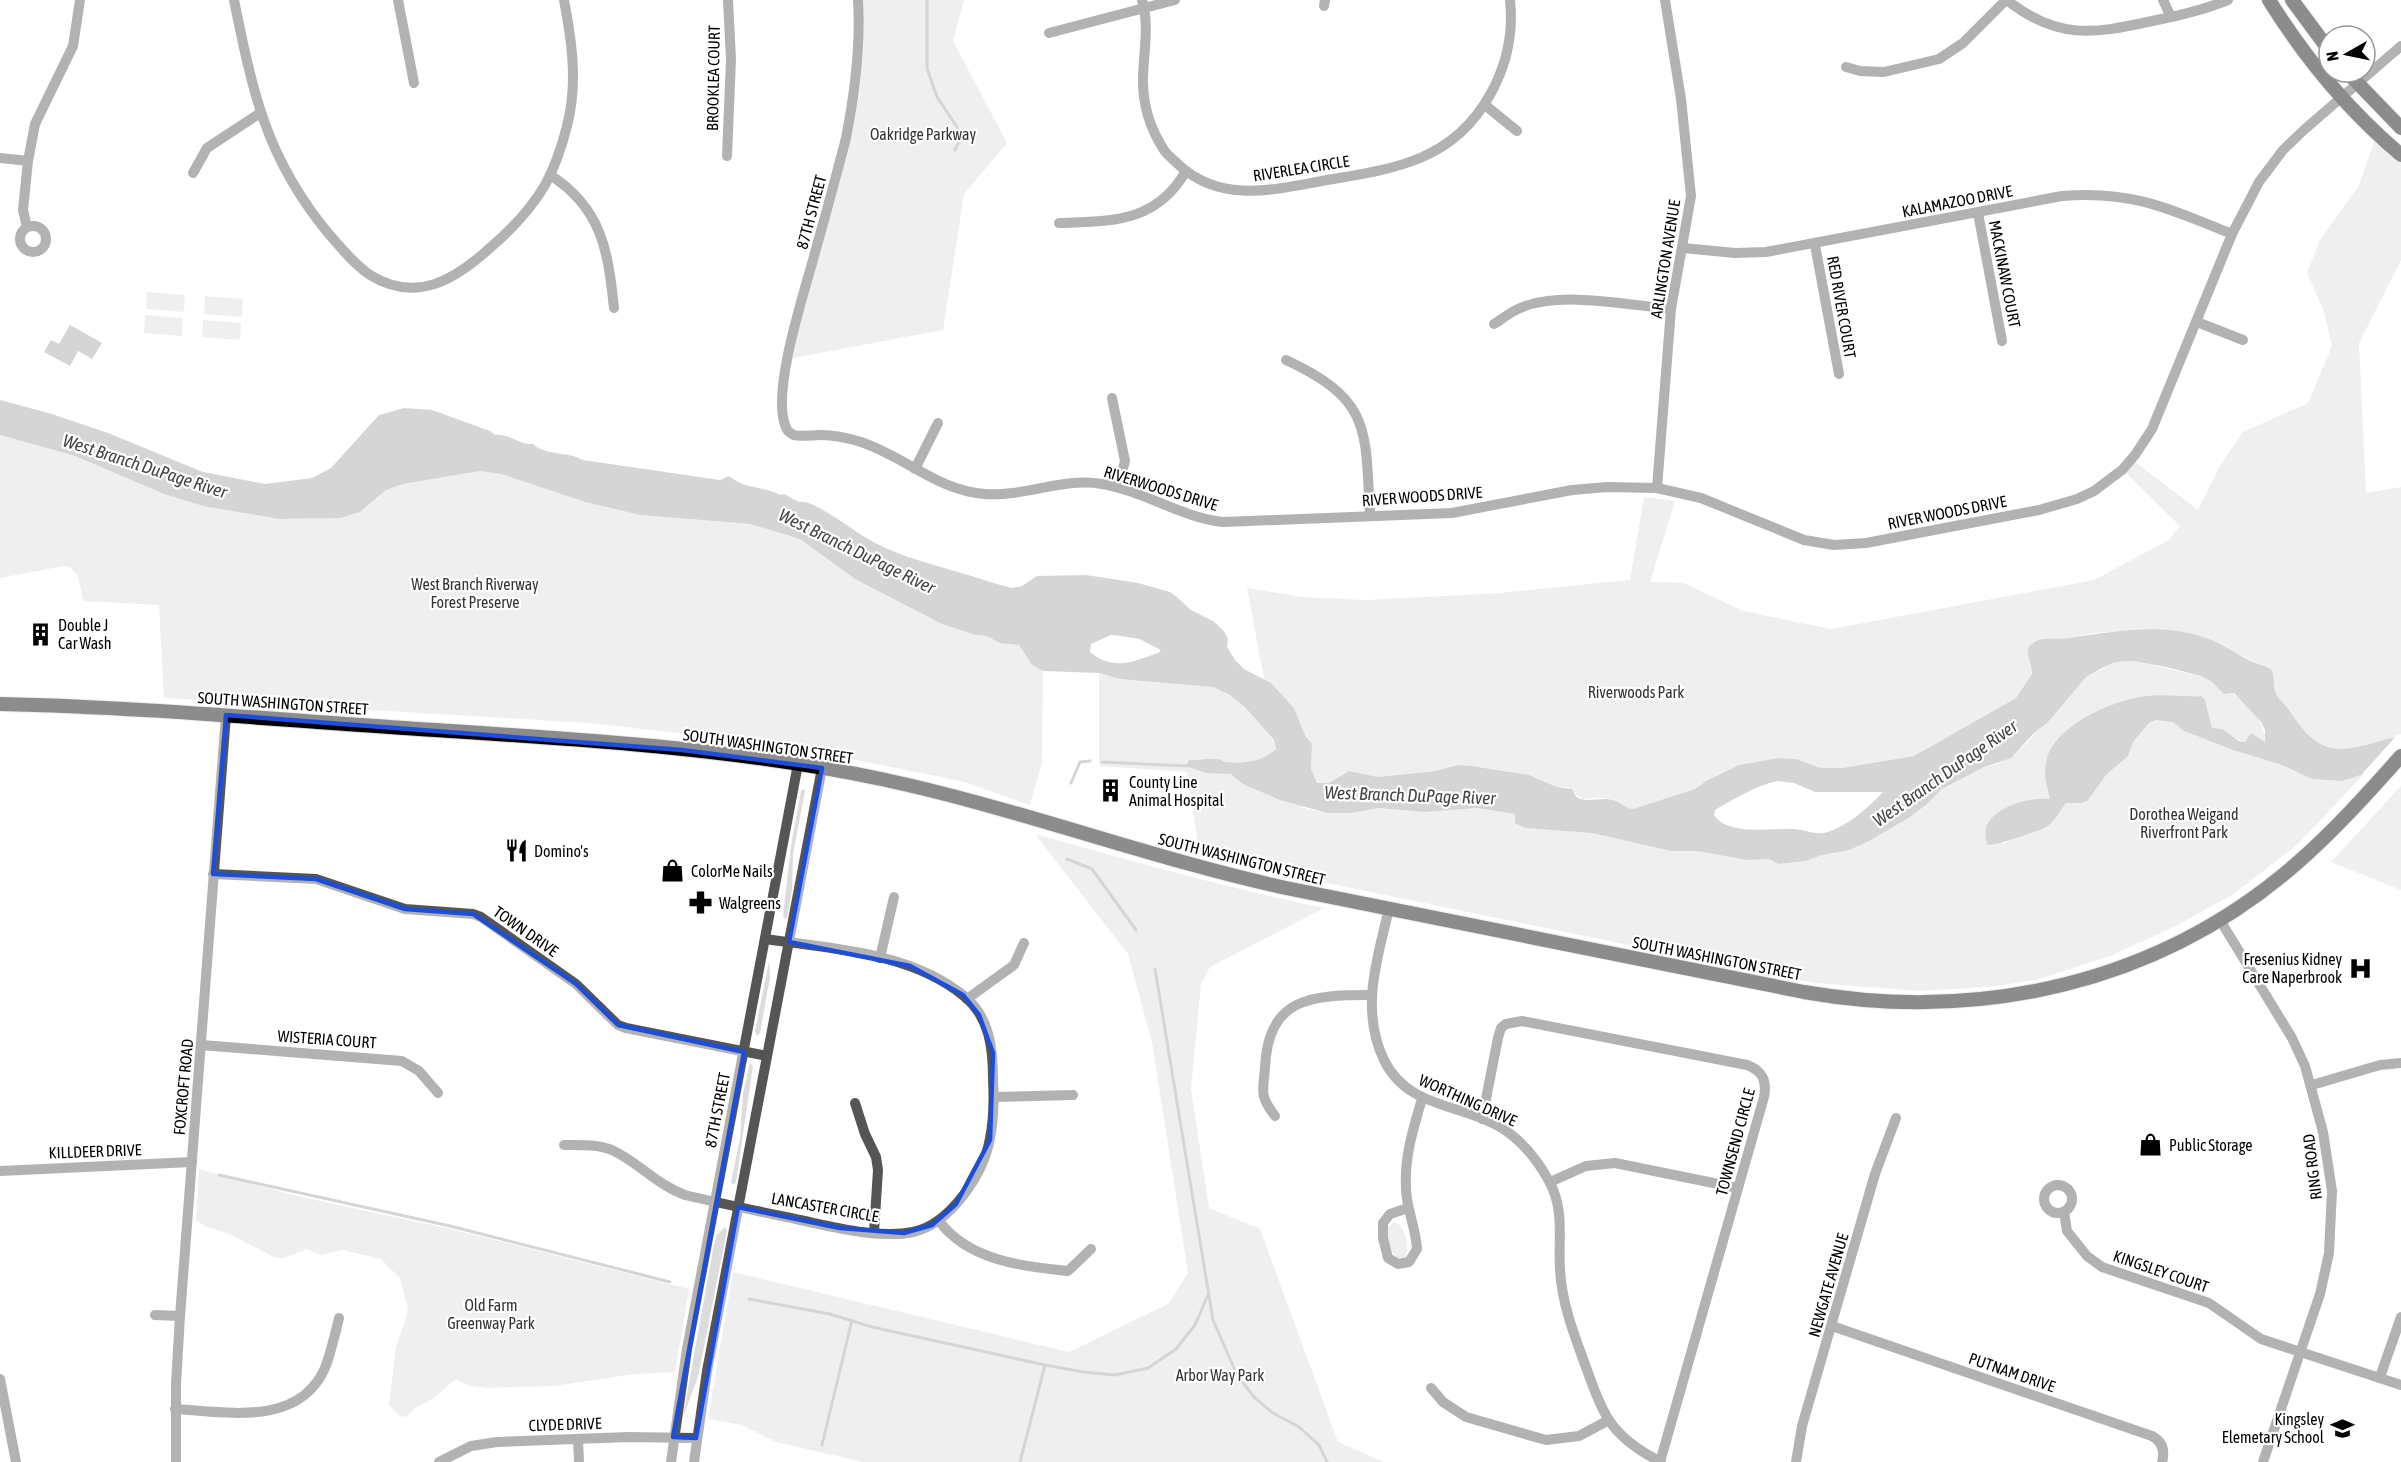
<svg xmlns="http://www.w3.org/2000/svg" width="2401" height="1462" font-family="'Asap Condensed',sans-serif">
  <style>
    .green { fill: #dcdcdc }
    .water { fill: #a3a3a3; fill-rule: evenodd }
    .pier { fill: #fff }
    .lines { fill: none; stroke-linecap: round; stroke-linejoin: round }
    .stream { stroke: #a3a3a3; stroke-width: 3 }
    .river { stroke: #a3a3a3; stroke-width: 20 }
    .major-casing { stroke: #dbdbdb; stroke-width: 16 }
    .minor { stroke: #555; stroke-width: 10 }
    .major { stroke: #000; stroke-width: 14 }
    .marked { fill: none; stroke: #1d4ed8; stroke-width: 4.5; stroke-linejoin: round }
    .labels { text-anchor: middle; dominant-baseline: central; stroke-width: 4.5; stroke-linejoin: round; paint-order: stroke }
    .street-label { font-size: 16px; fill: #000; stroke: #fff }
    .park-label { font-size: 16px; fill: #333; stroke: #fff }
    .poi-label { font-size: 16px; fill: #000; stroke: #fff; text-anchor: start }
    .water-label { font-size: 18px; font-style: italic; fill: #444; stroke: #fff }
  </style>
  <rect width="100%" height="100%" fill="#fff"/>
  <g class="green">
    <path d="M863 0H964L953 41 1007 143 964 194 943 330 793 358C816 238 872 126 863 0Z"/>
    <path d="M2375 140 2401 163V260L2359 343 2366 493 2401 487V737C2383 738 2369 746 2351 748 2318 753 2305 735 2289 710 2285 704 2277 698 2275 691 2273 684 2274 677 2271 669L2200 636 2134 630 2094 633 2067 638 2043 639 2032 674 2016 698 1914 756 1842 768H1821L1796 759 1778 758 1739 765 1706 781 1695 789 1633 809C1625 808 1623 804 1616 801 1606 796 1593 799 1582 799L1568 787H1557L1529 775 1472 766 1457 765 1435 771 1378 777 1349 771 1329 783H1317L1311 769 1312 751 1309 739 1305 735 1294 708 1264 679 1247 588 1302 597 1367 600 1500 593 1630 580 1644 497 1675 501 1650 582 1684 583 1743 611 1831 629 2094 580 2169 540 2180 526 2124 471 2134 461 2198 510 2220 466 2243 432 2308 403 2332 346 2324 312 2307 273 2320 240 2358 187Z"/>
    <polygon points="147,292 185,295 184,312 146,309"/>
    <polygon points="205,296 243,299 242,317 204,314"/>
    <polygon points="145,315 183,318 182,336 144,333"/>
    <polygon points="203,320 241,323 240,340 202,337"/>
    <polygon points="0,435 75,456 164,494 203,506 279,519 313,519 360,512 386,490 403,484 480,471 501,474 585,502 640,515 750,524 800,539 855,579 976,635 986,636 995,641 1019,645 1032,665 1043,671 1042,762 1030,805 961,781 776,744 589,723 164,698 159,605 83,601 78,576 70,567 64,566 0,578"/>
    <path d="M2133 661 2201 676 2211 681 2224 694 2233 693C2247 707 2266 720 2265 742L2251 733 2245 742 2212 728 2205 700 2202 696H2145L2076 723 2056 742 2048 756 2047 791 2051 799 2001 844 2048 826 2066 803H2082L2106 775 2128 756 2133 742 2149 723 2162 719 2173 722 2184 731 2233 750 2282 765 2312 779 2342 781 2364 774 2297 845 2232 895 2174 927 2110 956 2036 980 1989 987 1920 991 1814 983 1200 857 1187 772 1099 766V673C1136 683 1175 679 1212 687 1234 692 1256 715 1268 733 1281 751 1293 786 1303 808L1327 813H1352L1378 808 1425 812 1477 808 1515 814 1525 828 1592 833 1671 851H1697L1747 860 1769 859 1778 864 1806 861 1822 855 1927 804 1942 789 1984 767 1997 764 2024 746 2086 677 2116 662Z"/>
    <polygon points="2401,786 2401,890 2331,862"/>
    <polygon points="804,789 805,791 793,854 792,890 787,918 785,919 783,916 791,846 801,791"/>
    <path d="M1035 834C1131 861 1227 888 1324 908L1210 967 1201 984 1191 1089 1209 1208 1260 1229 1338 1442 1384 1462H863L776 1442 742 1425 708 1419 733 1272 1069 1352 1168 1304 1188 1273 1152 1042 1128 954Z"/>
    <polygon points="769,961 770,977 760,1033 757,1036 755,1031"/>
    <polygon points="750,1063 753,1066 736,1182 733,1185 731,1182 740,1138 743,1093"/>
    <polygon points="199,1169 297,1196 451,1229 689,1289 675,1372 635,1374 554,1386 487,1388 467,1385 456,1379 431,1400 415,1408 408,1416 401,1417 389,1405 396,1346 405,1322 408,1309 400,1278 381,1259 343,1250 321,1255 307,1249 284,1258 274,1257 227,1233 207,1227 196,1220"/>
    <path d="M1394 1222C1406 1226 1411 1249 1405 1258H1396C1389 1251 1387 1237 1388 1227Z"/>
    <polygon points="725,1227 727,1231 698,1377 683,1417 714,1244 717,1235"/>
  </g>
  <g class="water">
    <polygon points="70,325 102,343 92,359 78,351 70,366 44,352 51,340 59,344"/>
    <path d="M0 400 52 414 108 433 203 472 265 484 312 478 331 468 379 415 404 408 432 410 490 431 495 435C509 433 519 445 533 444 546 456 568 451 583 460L720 480 729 476C744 489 763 486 780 495L784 494 799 502C813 499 850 528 863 536 892 554 921 561 954 571 973 576 992 583 1012 588L1022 586 1037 576 1086 575 1138 583 1170 592 1177 597 1191 610 1213 621 1223 630 1228 638 1227 647 1235 660 1244 669 1271 683 1294 708 1305 735 1312 744 1311 769 1317 783H1329L1349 771 1378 777 1435 771 1457 765 1472 766 1529 775 1557 787 1572 789C1574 793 1576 798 1581 799 1592 802 1605 796 1616 801 1623 804 1625 808 1633 809L1695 789 1706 781 1739 765 1778 758 1796 759 1821 768H1842L1914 756 2016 698 2032 674C2033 666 2025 653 2029 647 2037 635 2057 640 2068 638 2112 632 2157 623 2200 636 2218 641 2233 652 2249 660 2256 664 2264 665 2271 669 2275 677 2273 683 2275 691 2277 698 2285 704 2289 710 2305 734 2319 753 2351 748 2369 746 2383 738 2401 737L2364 774 2342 781 2312 779 2282 765 2233 750 2184 731 2173 722 2157 720 2149 723 2133 742 2128 756 2106 775 2088 800 2082 803H2066C2060 810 2057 819 2048 826 2040 831 1998 845 1988 845 1973 812 2027 796 2050 799 2046 785 2043 773 2047 758 2057 724 2114 700 2146 696 2164 694 2183 697 2202 696L2205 700 2212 728 2222 729 2239 741 2245 742 2251 733 2265 742V730L2261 722 2234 693 2224 694 2211 681 2201 676 2166 667 2133 661 2116 662 2102 668 2086 677 2048 722 2033 734 2011 758 1984 767 1942 789 1927 804 1910 817 1869 841 1849 850 1822 855 1806 861 1778 864 1769 859 1747 860 1697 851H1671L1592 833 1525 828 1515 823V814L1477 808 1425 812 1378 808 1352 813H1327L1280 800 1243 784 1231 774 1206 773 1186 766 1189 760C1198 761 1208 758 1217 759 1221 759 1223 762 1226 762 1244 764 1262 762 1276 749L1274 740 1245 707 1230 695 1213 687 1121 679 1099 673 1043 671 1032 665 1019 645 1000 643 986 636 976 635 942 624 855 579 800 539 750 524 640 515 585 502 501 474 480 471 403 484 386 490 360 512 340 518 279 519 203 506 164 494 75 456 0 435ZM1128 627C1142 627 1153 631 1162 642L1160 652C1136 661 1114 672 1090 652L1091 644ZM1778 781 1794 783 1815 792H1883C1868 808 1849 825 1828 832 1815 836 1805 829 1792 829 1770 828 1728 836 1714 815L1715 810C1732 800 1759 784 1778 781Z"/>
  </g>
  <polygon class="pier" points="2398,734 2401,734 2401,781 2362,774"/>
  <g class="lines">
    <g class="stream">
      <polyline points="927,0 927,68 937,97 957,127 960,139 955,150"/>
      <polyline points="1102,762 1187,766"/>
      <polyline points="1071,783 1080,762 1090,761"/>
      <polyline points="1067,859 1092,869 1136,930"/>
      <polyline points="1155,969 1213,1320 1237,1375 1254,1397 1273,1413 1299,1427 1319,1445 1327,1462"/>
      <polyline points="219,1175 450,1226 670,1282"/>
      <polyline points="749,1299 830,1314 872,1327 1045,1365 1083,1372 1115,1375 1148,1368 1176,1349 1195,1325 1208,1295"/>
      <polyline points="822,1445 852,1320"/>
      <polyline points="1020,1462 1045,1365"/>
    </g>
    <polyline class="river" points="1101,623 1142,629 1183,650"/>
    <defs>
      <g id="major">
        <path d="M2269 0C2305 58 2349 111 2401 155"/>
        <polyline points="2292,0 2329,50"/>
        <polyline points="2347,72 2401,128"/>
        <path d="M0 704C140 707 279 720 419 729 572 739 730 747 881 779 1018 808 1149 858 1286 888L1804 992C1981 1023 2159 983 2296 864 2334 831 2368 793 2401 756"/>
      </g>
    </defs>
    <use href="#major" class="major-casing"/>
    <g class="minor">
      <path d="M234 0C253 93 266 158 328 233 340 247 354 264 370 275 417 304 456 279 491 247 512 229 531 209 545 185 555 167 562 146 567 126 578 84 572 42 564 0"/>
      <polyline points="398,0 414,83"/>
      <path d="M858 0C861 47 855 92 846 138 836 177 825 217 814 256 804 294 772 389 785 425 786 429 789 433 794 435 801 437 813 435 821 435 834 435 848 438 861 442 906 457 936 490 985 494 1025 497 1063 477 1102 484 1144 491 1180 517 1223 522L1452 513 1572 490 1607 487 1657 488 1701 498 1804 540 1834 545 1866 543 2039 510 2077 499 2094 491 2122 470 2135 455 2152 429 2232 234 2259 182 2283 150 2305 129 2401 46"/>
      <path d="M1142 0C1150 27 1143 54 1143 81 1143 105 1151 130 1164 150 1168 156 1175 161 1180 166 1222 203 1272 190 1322 181 1355 175 1389 171 1420 158 1481 133 1517 65 1510 0"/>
      <path d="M2007 0C2057 40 2093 34 2152 21 2178 16 2203 10 2228 0"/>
      <polyline points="2163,0 2171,17"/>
      <polyline points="1324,6 1325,0"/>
      <polyline points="1049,33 1175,0"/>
      <polyline points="1846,67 1860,71 1884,72 1939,59 1963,43 2006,0"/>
      <polyline points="1485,105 1517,131"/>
      <polyline points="727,156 731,59 728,0"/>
      <polyline points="0,158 28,161"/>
      <polyline points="193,173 207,148 260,113"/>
      <path d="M550 175C602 208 608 251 614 308"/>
      <polyline points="1978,213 2002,341"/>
      <path d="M1059 223C1112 221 1156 223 1186 171"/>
      <circle cx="33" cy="239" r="13"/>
      <polyline points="27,227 23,210 28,161 35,124 73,46 80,0"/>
      <polyline points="1815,245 1839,374"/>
      <path d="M1683 248 1735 253 1766 252 2062 196C2131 190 2170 209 2232 234"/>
      <polyline points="2197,322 2243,340"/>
      <path d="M1494 324C1502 319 1509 313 1518 309 1557 290 1628 305 1671 309"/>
      <path d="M1286 360C1372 400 1365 429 1370 515"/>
      <polyline points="1112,398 1125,461 1118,487"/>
      <polyline points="915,469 938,423"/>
      <polyline points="1657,488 1671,309 1691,196 1681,99 1665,0"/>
      <polyline points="213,874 316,879 405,909 473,914 481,917 576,984 618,1025 626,1028 767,1056"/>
      <path d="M1389 909C1377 959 1360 1010 1384 1060 1408 1110 1464 1103 1505 1130 1524 1143 1538 1161 1549 1181 1565 1210 1558 1238 1560 1270 1562 1305 1575 1337 1587 1370 1593 1386 1599 1405 1609 1420 1621 1439 1641 1452 1661 1462"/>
      <polyline points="2220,920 2292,1038 2305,1066 2323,1132 2332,1191 2329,1253 2320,1294 2263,1462"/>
      <polyline points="880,958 894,897"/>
      <polyline points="967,999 1014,965 1024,943"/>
      <polyline points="201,1045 402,1061 419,1071 438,1093"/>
      <polyline points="2312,1085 2380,1065 2401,1063"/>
      <polyline points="994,1097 1073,1095"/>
      <polyline points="855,1103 865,1134 876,1157 878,1170 874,1232"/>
      <path d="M1275 1116C1259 1095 1263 1092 1265 1068 1268 997 1311 995 1371 995"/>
      <path d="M1482 1119 1498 1038 1501 1028 1506 1024 1522 1021 1747 1065C1763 1071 1767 1081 1764 1097L1660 1462"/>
      <path d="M564 1145C580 1145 597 1144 612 1150 638 1162 657 1185 685 1195 723 1204 762 1212 800 1220 833 1227 879 1239 913 1232 950 1224 984 1174 990 1138 994 1119 994 1099 993 1079 993 1049 990 1017 964 996 911 952 832 949 766 939"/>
      <polyline points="0,1171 192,1162"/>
      <polyline points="1550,1182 1586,1166 1615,1163 1738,1188"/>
      <circle cx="2058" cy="1199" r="14"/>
      <path d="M1408 1208 1390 1214 1383 1223V1238L1388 1258 1398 1264 1409 1262 1417 1249C1416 1229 1407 1210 1406 1190 1404 1158 1413 1129 1422 1099"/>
      <polyline points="2064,1212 2067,1231 2087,1256 2102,1267 2209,1303 2261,1339 2401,1385"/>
      <path d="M939 1221C969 1261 1022 1266 1068 1271L1091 1249"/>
      <polyline points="155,1315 180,1316"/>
      <path d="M1832 1326 2152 1436C2163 1442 2165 1451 2162 1462"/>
      <polyline points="2380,1377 2401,1317"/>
      <polyline points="0,1379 16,1462"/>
      <polyline points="1431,1388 1443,1402 1466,1417 1546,1440 1579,1436 1609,1420"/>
      <path d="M175 1409C227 1412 299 1427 325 1368 331 1352 335 1335 339 1318"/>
      <polyline points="578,1439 579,1462"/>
      <polyline points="176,1462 176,1384 180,1316 226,715"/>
      <polyline points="439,1462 471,1446 497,1442 629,1437 696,1438"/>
      <polyline points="671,1462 687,1349 798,764"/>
      <polyline points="694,1462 707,1371 822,768"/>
      <polyline points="1796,1462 1802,1426 1875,1174 1896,1118"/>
    </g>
    <use href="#major" class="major"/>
  </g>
  <path d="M0 0H2401V1462H0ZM226 715 682 750 822 768 789 942 910 966 963 995 979 1015 993 1053 990 1140 956 1204 932 1225 904 1233 840 1228 738 1207 696 1438 673 1437 744 1052 618 1025 576 984 473 914 405 909 316 879 213 874Z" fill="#fff" fill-opacity=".55" fill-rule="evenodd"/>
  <path class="marked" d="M226 715 682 750 822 768 789 942 910 966 963 995 979 1015 993 1053 990 1140 956 1204 932 1225 904 1233 840 1228 738 1207 696 1438 673 1437 744 1052 618 1025 576 984 473 914 405 909 316 879 213 874Z"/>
  <defs>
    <symbol id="building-bare" viewBox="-9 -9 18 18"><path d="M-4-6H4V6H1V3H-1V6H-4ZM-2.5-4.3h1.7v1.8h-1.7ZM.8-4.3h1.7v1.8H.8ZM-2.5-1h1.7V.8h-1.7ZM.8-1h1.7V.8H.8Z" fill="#000" stroke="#fff" stroke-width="2.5" paint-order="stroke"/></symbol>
    <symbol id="restaurant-bare" viewBox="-9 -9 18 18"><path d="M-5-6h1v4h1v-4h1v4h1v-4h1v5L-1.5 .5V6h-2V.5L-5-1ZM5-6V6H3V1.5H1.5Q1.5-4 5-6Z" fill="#000" stroke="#fff" stroke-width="2.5" paint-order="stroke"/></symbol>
    <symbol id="shop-bare" viewBox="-9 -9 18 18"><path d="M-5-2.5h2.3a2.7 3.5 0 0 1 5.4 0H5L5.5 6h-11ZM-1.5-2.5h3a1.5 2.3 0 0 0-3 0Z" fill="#000" stroke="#fff" stroke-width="2.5" paint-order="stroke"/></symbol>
    <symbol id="pharmacy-bare" viewBox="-9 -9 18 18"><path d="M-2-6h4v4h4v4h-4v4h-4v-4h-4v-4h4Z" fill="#000" stroke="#fff" stroke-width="2.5" paint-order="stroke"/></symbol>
    <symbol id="hospital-bare" viewBox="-9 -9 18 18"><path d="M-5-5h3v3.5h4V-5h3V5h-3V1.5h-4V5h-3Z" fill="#000" stroke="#fff" stroke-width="2.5" paint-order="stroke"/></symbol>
    <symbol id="school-bare" viewBox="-9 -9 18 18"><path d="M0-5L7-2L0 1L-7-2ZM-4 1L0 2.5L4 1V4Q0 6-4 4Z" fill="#000" stroke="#fff" stroke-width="2.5" paint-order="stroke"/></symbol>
  </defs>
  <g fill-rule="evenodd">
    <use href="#building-bare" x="24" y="618" width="33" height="33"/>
    <use href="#building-bare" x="1094" y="774" width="33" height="33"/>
    <use href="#restaurant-bare" x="500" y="834" width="33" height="33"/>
    <use href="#shop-bare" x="656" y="854" width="33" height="33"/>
    <use href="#pharmacy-bare" x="684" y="886" width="33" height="33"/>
    <use href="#hospital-bare" x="2344" y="952" width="33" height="33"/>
    <use href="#shop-bare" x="2134" y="1128" width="33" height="33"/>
    <use href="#school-bare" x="2326" y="1412" width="33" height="33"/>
  </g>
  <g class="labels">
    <g class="street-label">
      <text transform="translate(713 78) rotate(-89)">BROOKLEA COURT</text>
      <text transform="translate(1301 168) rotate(-9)">RIVERLEA CIRCLE</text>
      <text transform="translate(1957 201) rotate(-11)">KALAMAZOO DRIVE</text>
      <text transform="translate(811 212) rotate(-75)">87TH STREET</text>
      <text transform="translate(1665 259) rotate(-81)">ARLINGTON AVENUE</text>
      <text transform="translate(2005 274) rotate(79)">MACKINAW COURT</text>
      <text transform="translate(1842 307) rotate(80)">RED RIVER COURT</text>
      <text transform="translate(1161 488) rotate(17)">RIVERWOODS DRIVE</text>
      <text transform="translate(1422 496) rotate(-4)">RIVER WOODS DRIVE</text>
      <text transform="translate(1947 512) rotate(-11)">RIVER WOODS DRIVE</text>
      <text transform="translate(283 703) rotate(4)">SOUTH WASHINGTON STREET</text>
      <text transform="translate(768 746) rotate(8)">SOUTH WASHINGTON STREET</text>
      <text transform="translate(1242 859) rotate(14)">SOUTH WASHINGTON STREET</text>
      <text transform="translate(526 931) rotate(35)">TOWN DRIVE</text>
      <text transform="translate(1717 958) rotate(11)">SOUTH WASHINGTON STREET</text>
      <text transform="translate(327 1039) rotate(4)">WISTERIA COURT</text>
      <text transform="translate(183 1087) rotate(-85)">FOXCROFT ROAD</text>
      <text transform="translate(1468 1100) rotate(24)">WORTHING DRIVE</text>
      <text transform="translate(717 1110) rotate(-79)">87TH STREET</text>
      <text transform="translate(1735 1142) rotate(-75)">TOWNSEND CIRCLE</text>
      <text transform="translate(95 1151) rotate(-2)">KILLDEER DRIVE</text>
      <text transform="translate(2312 1167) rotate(-97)">RING ROAD</text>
      <text transform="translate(825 1207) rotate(10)">LANCASTER CIRCLE</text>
      <text transform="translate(2161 1271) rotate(19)">KINGSLEY COURT</text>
      <text transform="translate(1828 1285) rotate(-74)">NEWGATE AVENUE</text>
      <text transform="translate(2012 1372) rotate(19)">PUTNAM DRIVE</text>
      <text transform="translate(565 1424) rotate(-2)">CLYDE DRIVE</text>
    </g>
    <g class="park-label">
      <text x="923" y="134">Oakridge Parkway</text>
      <text x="475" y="584">West Branch Riverway<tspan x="475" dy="18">Forest Preserve</tspan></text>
      <text x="1636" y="692">Riverwoods Park</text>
      <text x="2184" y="814">Dorothea Weigand<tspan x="2184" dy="18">Riverfront Park</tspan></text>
      <text x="491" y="1305">Old Farm<tspan x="491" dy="18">Greenway Park</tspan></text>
      <text x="1220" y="1375">Arbor Way Park</text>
    </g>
    <g class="poi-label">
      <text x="58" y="625">Double J<tspan x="58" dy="18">Car Wash</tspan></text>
      <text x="1129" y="782">County Line<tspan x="1129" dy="18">Animal Hospital</tspan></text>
      <text x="534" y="851">Domino's</text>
      <text x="691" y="871">ColorMe Nails</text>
      <text x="719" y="903">Walgreens</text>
      <text x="2342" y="959" text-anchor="end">Fresenius Kidney<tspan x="2342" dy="18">Care Naperbrook</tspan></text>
      <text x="2169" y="1145">Public Storage</text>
      <text x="2324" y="1419" text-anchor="end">Kingsley<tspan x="2324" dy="18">Elemetary School</tspan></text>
    </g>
    <g class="water-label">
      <text transform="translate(145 466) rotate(18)">West Branch DuPage River</text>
      <text transform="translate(857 551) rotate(26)">West Branch DuPage River</text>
      <text transform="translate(1945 773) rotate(-35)">West Branch DuPage River</text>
      <text transform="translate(1410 795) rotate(2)">West Branch DuPage River</text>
    </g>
  </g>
  <g transform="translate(2347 54) rotate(261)"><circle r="28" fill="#ffffff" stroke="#999999" stroke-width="1.5"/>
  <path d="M0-4.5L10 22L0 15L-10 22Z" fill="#000000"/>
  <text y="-9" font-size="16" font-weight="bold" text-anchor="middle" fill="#000000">N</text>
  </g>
</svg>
